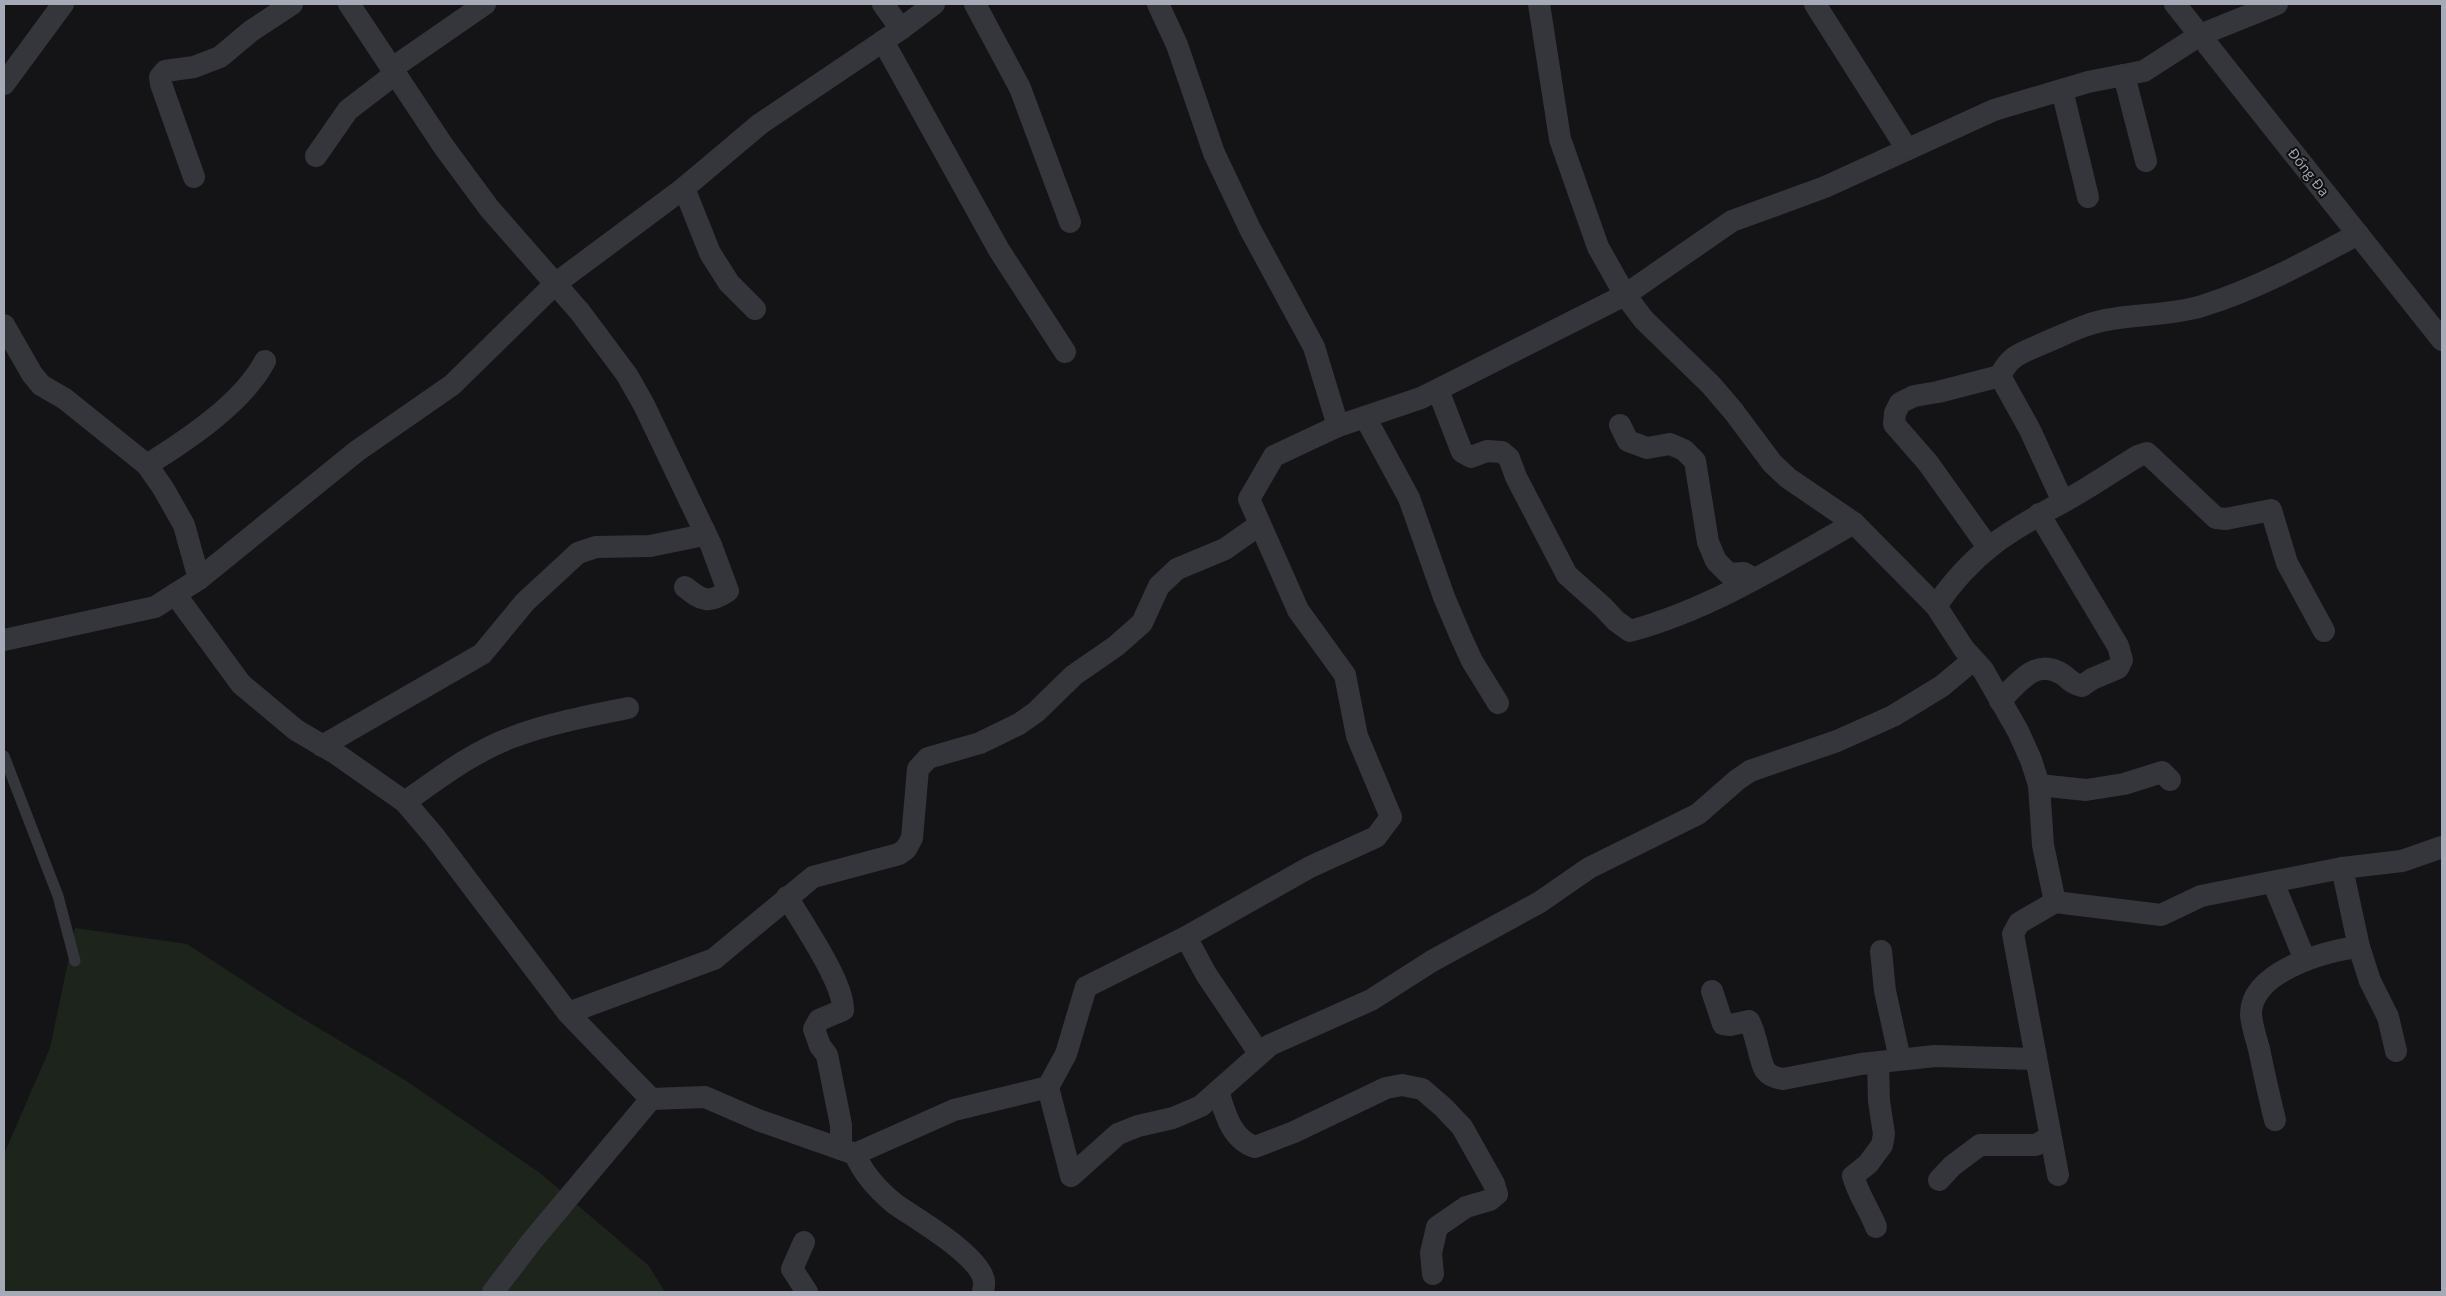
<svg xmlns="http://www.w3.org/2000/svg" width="2446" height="1296" font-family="'Open Sans',sans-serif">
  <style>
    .green { fill: #1c241c }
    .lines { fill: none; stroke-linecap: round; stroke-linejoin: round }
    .service { stroke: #34363b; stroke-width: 11 }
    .minor { stroke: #34363b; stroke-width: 22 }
    .labels { text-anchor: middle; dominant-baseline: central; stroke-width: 4; stroke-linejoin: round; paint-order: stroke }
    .street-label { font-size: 14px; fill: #a4abb7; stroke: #0f0f11 }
  </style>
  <rect width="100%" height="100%" fill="#141416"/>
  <polygon class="green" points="75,928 187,944 290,1011 405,1080 540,1173 649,1266 665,1292 4,1292 4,1154 50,1048"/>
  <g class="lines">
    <polyline class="service" points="4,756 58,896 75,961"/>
    <g class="minor">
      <path d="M349 4 444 147 489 208 580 312 627 375 644 405 711 545 728 591C709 604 702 601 685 587"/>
      <polyline points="883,4 901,29"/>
      <polyline points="975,4 1020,88 1070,222"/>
      <polyline points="1158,4 1177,45 1214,153 1250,229 1314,347 1338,426 1421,398 1625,295 1732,221 1825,187 1994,110 2088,82 2144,71 2200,35 2277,4"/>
      <polyline points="1539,4 1560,139 1598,247 1625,295 1644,320 1711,385 1734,412 1772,463 1788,478 1854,523 1936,606 1964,649 1983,670 2018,731 2031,760 2039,785 2043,845 2055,902 2019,923 2013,934 2058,1175"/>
      <polyline points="1815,4 1907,149"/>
      <polyline points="2175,4 2442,340"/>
      <polyline points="883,41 999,250 1065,352"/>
      <polyline points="391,69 485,4"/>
      <polyline points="2124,75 2146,161"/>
      <polyline points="4,84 63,4"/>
      <polyline points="2062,90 2088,197"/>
      <polyline points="316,156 348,110 395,74"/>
      <polyline points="194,177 161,84 160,77 165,71 194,67 220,57 251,31 292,4"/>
      <polyline points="684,188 710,253 729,283 755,309"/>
      <polyline points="4,325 32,374 41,385 65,399 147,465 163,488 184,525 199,579"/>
      <path d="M1438 390 1462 452 1471 457 1487 451 1502 452 1509 458 1516 477 1567 575 1603 607 1616 621 1630 631C1711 609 1782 564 1854 523"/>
      <polyline points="1365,417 1409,498 1444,597 1461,637 1472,661 1498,703"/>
      <polyline points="1620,425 1628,441 1647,448 1670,444 1684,450 1695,461 1708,542 1716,561 1729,574 1744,573 1754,579"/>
      <path d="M147 465C187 440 243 403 265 361"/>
      <path d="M2063 502 2030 430 2000 376C2011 354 2022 353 2044 343 2066 334 2088 322 2112 319 2141 314 2173 315 2202 306 2257 289 2308 261 2358 234"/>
      <polyline points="1988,547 1928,463 1894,424 1895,413 1900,403 1914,396 1938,392 2000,376"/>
      <polyline points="175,594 241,684 296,730 335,753 405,802 434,836 568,1013 651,1099 705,1097 758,1120 855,1154 954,1110 1048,1087 1066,1054 1086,987 1186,937 1310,867 1376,837 1391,817 1357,736 1345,675 1298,610 1249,499 1274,456 1338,426"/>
      <path d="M1936 606C1973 552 2007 532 2063 502 2089 488 2113 471 2138 456L2147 453 2216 518 2226 519 2271 510 2287 563 2324 631"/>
      <polyline points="4,640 155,607 199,579 357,451 452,385 555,284 684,188 760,124 901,29 934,4"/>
      <path d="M2000 701C2018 683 2036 657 2062 674 2071 680 2070 683 2082 686L2092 679 2118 668 2122 660 2118 646 2039 514"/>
      <polyline points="322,746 482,654 525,602 578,553 596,547 650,546 699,536 704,530"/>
      <polyline points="2039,785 2086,790 2124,784 2162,772 2170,780"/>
      <path d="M405 802C439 778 474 751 513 737 550 723 589 716 628 708"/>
      <polyline points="2342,868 2359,947 2370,981 2388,1017 2396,1051"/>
      <polyline points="2273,882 2305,960"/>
      <path d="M787 897C802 922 844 983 843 1010L819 1020 814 1029 820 1046 827 1055 841 1125V1149"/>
      <polyline points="2055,902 2161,915 2201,896 2342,868 2402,861 2442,847"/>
      <polyline points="1186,937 1206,974 1259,1053"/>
      <polyline points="1881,951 1885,991 1900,1059"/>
      <path d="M1712 991 1723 1024 1730 1025 1749 1021C1757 1035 1759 1060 1765 1070 1769 1076 1776 1078 1783 1079L1861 1064 1935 1056 2034 1059"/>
      <polyline points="568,1013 714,959 813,877 899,854 906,849 912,838 918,769 928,758 980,743 1019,724 1036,712 1074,675 1116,646 1142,623 1159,586 1177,569 1225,549 1259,525"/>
      <polyline points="1048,1087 1071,1176 1118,1134 1138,1126 1173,1118 1201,1106 1218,1091"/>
      <path d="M2275 1120C2269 1096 2264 1073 2259 1049 2256 1038 2252 1026 2251 1015 2250 972 2326 950 2359 947"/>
      <path d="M855 1154C863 1174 878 1190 895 1204 916 1219 980 1255 984 1281 985 1284 983 1289 983 1292"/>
      <polyline points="1939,1180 1952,1166 1980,1145 2036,1145 2050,1137"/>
      <path d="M1876 1227C1869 1209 1858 1194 1853 1176L1868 1164 1882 1145 1884 1134 1879 1101 1878 1063"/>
      <polyline points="804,1242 792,1269 807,1292"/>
      <path d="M1433 1274 1431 1253 1437 1227 1466 1207 1490 1200 1497 1194 1494 1184 1462 1127 1443 1107 1422 1089 1402 1085 1386 1088 1294 1132 1255 1147C1231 1139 1225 1113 1218 1091L1270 1045 1371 1000 1432 961 1540 902 1589 868 1698 814 1737 780 1750 771 1837 741 1893 716 1942 686 1973 660"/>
      <polyline points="493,1292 532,1241 651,1099"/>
    </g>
  </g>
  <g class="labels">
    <g class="street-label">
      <text transform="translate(2309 172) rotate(52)">Đống Đa</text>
    </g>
  </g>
  <rect width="2446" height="1296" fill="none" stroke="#a4abb7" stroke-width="10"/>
</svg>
